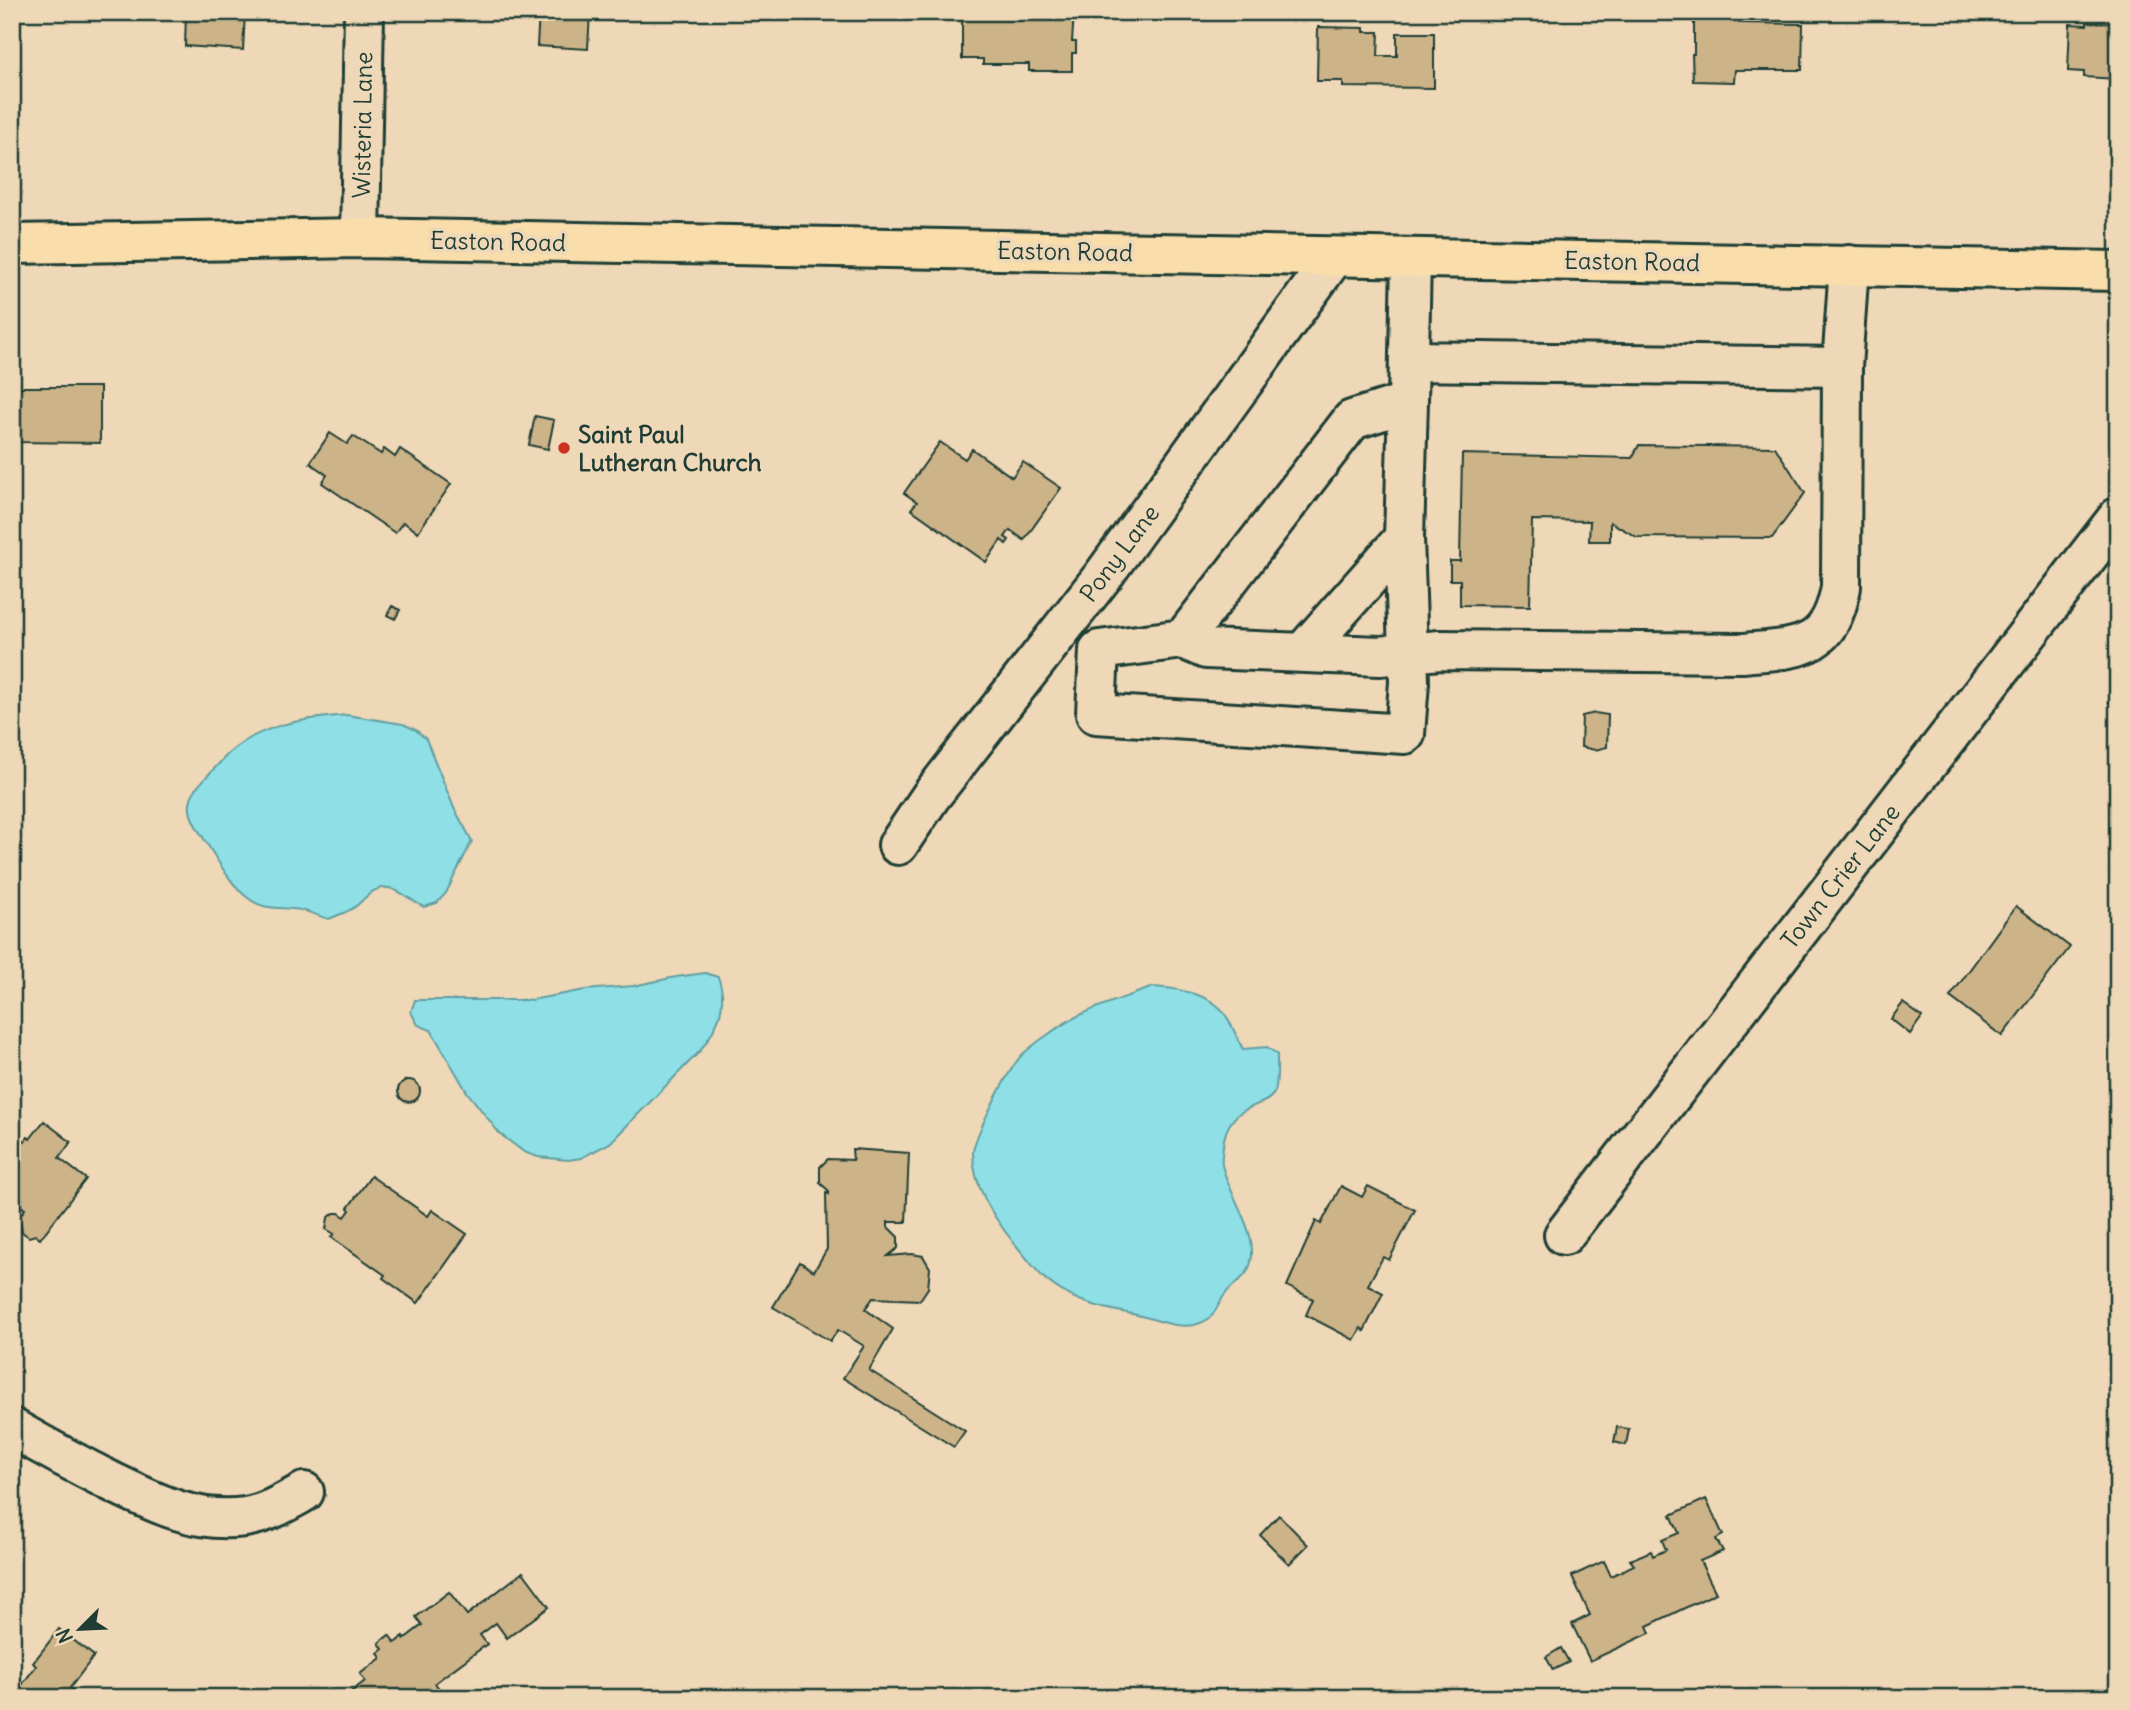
<svg xmlns="http://www.w3.org/2000/svg" width="2130" height="1710" font-family="Delius,sans-serif">
  <style>
    .water { fill: #8edfe6; stroke: #629e9f; stroke-width: 2 }
    .building { fill: #cdb388; stroke: #1f3d34; stroke-width: 2 }
    .lines { fill: none; stroke-linecap: round; stroke-linejoin: round }
    .minor-casing { stroke: #1f3d34; stroke-width: 44 }
    .major-casing { stroke: #1f3d34; stroke-width: 44 }
    .minor { stroke: #efd8b7; stroke-width: 38 }
    .major { stroke: #f9deab; stroke-width: 38 }
    .poi-dot { fill: #c8321e; stroke: #efd8b7; stroke-width: 2.5 }
    .labels { text-anchor: middle; dominant-baseline: central; stroke-width: 7; stroke-linejoin: round; paint-order: stroke }
    .street-label { font-size: 24px; fill: #1f3d34; stroke: #efd8b7 }
    .poi-label { font-size: 24px; font-weight: bold; fill: #1f3d34; stroke: #efd8b7; text-anchor: start }
  </style>
  <rect width="100%" height="100%" fill="#efd8b7"/>
  <filter id="ink" filterUnits="userSpaceOnUse"><feTurbulence type="fractalNoise" baseFrequency=".0143" numOctaves="2"/><feDisplacementMap in="SourceGraphic" scale="14" xChannelSelector="R" yChannelSelector="G"/><feConvolveMatrix kernelMatrix="1 2 1 2 8 2 1 2 1" color-interpolation-filters="sRGB"/></filter>
  <g filter="url(#ink)">
    <g class="water">
      <path d="M347 715 403 724 416 730 426 739 454 808 472 841 446 893 437 903 424 907C413 902 402 891 389 888 373 886 366 898 355 907 348 912 338 915 329 919 321 917 313 913 304 911 285 905 267 913 248 898 233 887 219 863 209 847 202 835 188 818 190 804 191 791 202 782 210 773 216 767 222 760 228 754 262 723 304 719 347 715Z"/>
      <path d="M705 973 718 977C729 1005 717 1028 700 1051L610 1143 581 1158 568 1160 538 1157 524 1152 500 1134 467 1092 431 1030 418 1025 411 1012 415 1000H531L585 990 633 986 676 977Z"/>
      <path d="M1153 987C1174 988 1206 993 1221 1009 1231 1020 1236 1037 1243 1049L1267 1047 1277 1054C1277 1063 1278 1082 1275 1091 1267 1110 1233 1100 1224 1139 1223 1146 1221 1158 1222 1165 1229 1196 1264 1239 1248 1270 1243 1280 1233 1284 1226 1293 1215 1307 1216 1320 1194 1325 1174 1329 1152 1317 1132 1314 1100 1308 1070 1301 1045 1279 1034 1269 1024 1254 1014 1243 994 1218 973 1187 973 1153 973 1138 1011 1065 1022 1055 1032 1045 1062 1024 1074 1018 1099 1005 1127 997 1153 987Z"/>
    </g>
    <g class="building">
      <polygon points="186,12 245,12 243,50 185,46"/>
      <polygon points="539,12 590,12 588,49 537,46"/>
      <polygon points="962,12 1074,12 1072,42 1076,42 1076,53 1072,53 1072,71 1029,71 1029,64 983,64 983,59 962,59"/>
      <polygon points="1691,12 1739,12 1739,23 1803,24 1802,70 1735,70 1734,82 1693,81 1692,54 1694,54 1694,22 1691,21"/>
      <polygon points="2087,22 2118,23 2118,79 2084,77 2084,72 2068,71 2070,24 2087,25"/>
      <polygon points="1318,27 1364,28 1364,32 1379,32 1378,56 1397,56 1397,33 1434,33 1434,88 1343,87 1343,81 1317,81"/>
      <polygon points="12,387 100,387 100,443 12,442"/>
      <polygon points="535,416 554,420 548,449 529,445"/>
      <polygon points="330,433 347,444 353,436 381,454 384,449 395,457 400,449 451,484 418,532 403,522 395,533 322,483 327,475 310,463"/>
      <polygon points="940,442 965,459 972,449 1012,477 1023,462 1061,488 1024,540 1010,530 1005,537 1009,540 1006,544 1001,540 986,562 911,509 917,502 904,493"/>
      <polygon points="1639,445 1775,447 1805,493 1772,538 1637,537 1610,522 1610,541 1589,541 1590,521 1532,520 1530,606 1460,605 1460,580 1450,580 1450,561 1460,561 1462,454 1632,458"/>
      <polygon points="392,606 400,610 395,619 387,615"/>
      <polygon points="2118,689 2118,707 2109,702"/>
      <polygon points="1595,713 1608,715 1607,747 1595,750 1581,747 1582,716"/>
      <polygon points="2016,906 2070,947 2002,1036 1950,997"/>
      <polygon points="1903,1003 1922,1017 1910,1034 1891,1019"/>
      <circle cx="409" cy="1091" r="11"/>
      <polygon points="44,1121 71,1142 59,1158 86,1179 40,1239 35,1235 29,1237 22,1232 21,1225 16,1221 25,1209 18,1204 22,1199 12,1191 12,1132 25,1141 28,1137 30,1139"/>
      <polygon points="852,1149 909,1153 906,1222 888,1222 888,1227 898,1237 898,1248 888,1256 912,1254 923,1256 930,1268 928,1288 920,1300 873,1298 865,1309 893,1329 869,1370 965,1431 954,1447 843,1378 864,1346 838,1330 830,1341 773,1307 800,1262 814,1271 827,1249 826,1193 829,1194 829,1191 820,1183 820,1167 828,1159 853,1160"/>
      <polygon points="371,1176 428,1216 432,1210 467,1234 418,1303 383,1278 385,1275 331,1237 334,1234 326,1229 328,1218 334,1213 339,1213 345,1217 350,1210 348,1208"/>
      <polygon points="1341,1186 1362,1197 1368,1186 1415,1210 1389,1260 1383,1257 1368,1285 1383,1293 1364,1331 1361,1328 1354,1340 1306,1315 1313,1299 1287,1286 1316,1221 1321,1224"/>
      <polygon points="1617,1427 1629,1429 1626,1445 1614,1442"/>
      <polygon points="1706,1499 1723,1535 1716,1539 1723,1551 1700,1561 1716,1593 1647,1626 1650,1633 1590,1661 1572,1624 1590,1615 1572,1576 1604,1561 1611,1576 1634,1565 1630,1560 1651,1551 1653,1556 1666,1550 1662,1540 1679,1533 1671,1515"/>
      <polygon points="1279,1515 1308,1545 1289,1564 1260,1535"/>
      <polygon points="523,1572 549,1607 507,1638 496,1623 480,1635 487,1644 435,1683 446,1698 343,1698 365,1681 360,1674 381,1658 378,1653 383,1649 379,1643 389,1635 395,1643 403,1636 404,1639 422,1625 416,1617 449,1592 467,1615"/>
      <polygon points="59,1629 94,1656 70,1688 75,1693 72,1698 12,1698 12,1679 21,1686 36,1666 33,1663"/>
      <polygon points="1561,1648 1569,1662 1553,1670 1546,1657"/>
    </g>
    <g class="lines">
      <defs>
        <g id="minor">
          <polyline points="360,238 364,12"/>
          <polyline points="1410,361 1842,367"/>
          <polyline points="1408,402 1404,538 1408,653 1380,656 1206,649 1183,639 1352,420 1408,402 1411,258"/>
          <path d="M1183 639 1099 650 1096 714 1405 734 1409 682 1408 653 1440 650 1742 653C1797 648 1830 651 1841 587L1842 367 1849 265"/>
          <polyline points="1304,651 1404,538"/>
          <polyline points="898,845 931,796 1103,576 1334,257"/>
          <polyline points="1564,1235 2118,517"/>
          <path d="M12 1428C45 1447 78 1465 112 1482 155 1503 196 1524 245 1517 266 1514 286 1502 304 1492"/>
        </g>
        <polyline id="major" points="12,244 360,238 2118,271"/>
      </defs>
      <use href="#minor" class="minor-casing"/>
      <use href="#major" class="major-casing"/>
      <use href="#minor" class="minor"/>
      <use href="#major" class="major"/>
    </g>
  </g>
  <circle class="poi-dot" cx="564" cy="448" r="7"/>
  <g class="labels">
    <g class="street-label">
      <text transform="translate(362 125) rotate(-89)">Wisteria Lane</text>
      <text transform="translate(498 241) rotate(1)">Easton Road</text>
      <text transform="translate(1065 251) rotate(1)">Easton Road</text>
      <text transform="translate(1632 261) rotate(1)">Easton Road</text>
      <text transform="translate(1119 553) rotate(-53)">Pony Lane</text>
      <text transform="translate(1840 876) rotate(-52)">Town Crier Lane</text>
    </g>
    <g class="poi-label">
      <text x="578" y="434">Saint Paul<tspan x="578" dy="28">Lutheran Church</tspan></text>
    </g>
  </g>
  <rect width="2130" height="1710" fill="none" stroke="#efd8b7" stroke-width="42"/>
  <rect x="21" y="21" width="2088" height="1668" fill="none" stroke="#1f3d34" stroke-width="2.5" filter="url(#ink)"/>
  <g transform="translate(80 1629) rotate(246)" stroke="#efd8b7" stroke-width="5" paint-order="stroke">
  <path d="M0-5L12 26L0 18L-12 26Z" fill="#1f3d34"/>
  <text y="-10" font-size="19" font-weight="bold" text-anchor="middle" fill="#1f3d34">N</text>
  </g>
</svg>
